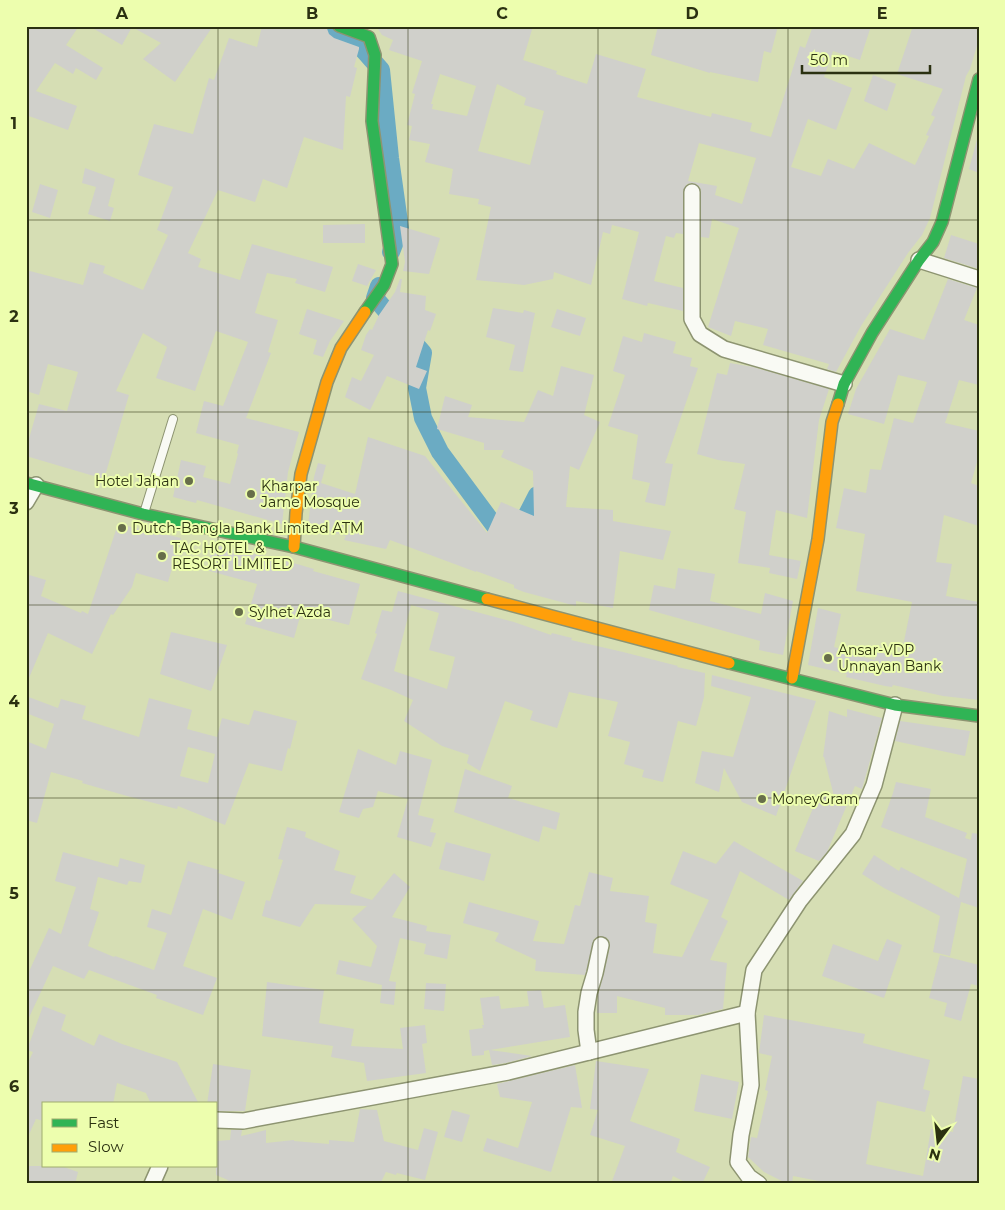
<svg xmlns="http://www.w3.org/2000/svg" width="1005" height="1210" font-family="Montserrat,sans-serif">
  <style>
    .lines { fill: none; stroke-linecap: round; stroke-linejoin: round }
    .canal { stroke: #6babc3; stroke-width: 18 }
    .building { fill: #d0d0cb; fill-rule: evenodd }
    .lane-casing { stroke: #8d9471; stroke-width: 10 }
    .street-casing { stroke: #8d9471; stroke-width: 18 }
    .fast-casing { stroke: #8d9471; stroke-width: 14 }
    .slow-casing { stroke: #8d9471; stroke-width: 14 }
    .lane { stroke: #f9faf4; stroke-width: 8 }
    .street { stroke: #f9faf4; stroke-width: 15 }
    .fast { stroke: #30b455; stroke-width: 11 }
    .slow { stroke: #ff9f0a; stroke-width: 11 }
    .grid { fill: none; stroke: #2b3111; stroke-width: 1; stroke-opacity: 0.55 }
    .poi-dot { fill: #676e4a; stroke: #edfeae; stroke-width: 2 }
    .labels { text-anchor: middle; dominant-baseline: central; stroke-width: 4; stroke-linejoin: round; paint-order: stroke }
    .poi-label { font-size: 14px; fill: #2b3111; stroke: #edfeae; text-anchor: start }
    .neatline { fill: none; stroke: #2b3111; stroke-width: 2 }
    .grid-label { font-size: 16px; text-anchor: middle; font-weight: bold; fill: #2b3111 }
  </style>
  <rect width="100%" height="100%" fill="#d6deb4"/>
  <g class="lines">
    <g class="canal">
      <polyline points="309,27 359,45 381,70 390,158 400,229 391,252"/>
      <polyline points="379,286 375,298 423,353 417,388 423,418 440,452 494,525 515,538 537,495 551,502"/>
    </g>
  </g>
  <g class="building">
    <polygon points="26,26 79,26 66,45 103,68 96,80 76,68 73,74 55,63 36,91 77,106 68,130 26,115"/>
    <polygon points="89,26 213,26 175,82 143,59 161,43 132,27 122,45"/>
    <polygon points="262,26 326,26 329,34 334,38 359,47 359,49 354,67 357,68 350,97 346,96 343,150 304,137 287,188 263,179 255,202 218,190 188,253 201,259 198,267 240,280 252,244 333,267 325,292 295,283 297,279 267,273 255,313 278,320 268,352 271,353 246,418 299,432 288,472 282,524 197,500 196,503 173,497 181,460 206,466 203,477 230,484 238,454 237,453 239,445 196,433 204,401 223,406 248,342 216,331 195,391 156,378 167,347 143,333 116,391 129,395 104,479 26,456 26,449 39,404 67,411 78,372 48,364 39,395 26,391 26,270 83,285 90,262 105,266 103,273 143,290 168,235 157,230 173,187 138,175 154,124 193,134 209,78 214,80 229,38 257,47"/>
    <path d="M376 26H533L523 60 557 71 556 74 587 84 596 54 646 69 637 97 711 117 712 113 752 123 750 131 771 137 800 46 805 48 813 26H871L860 60 833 51 824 77 852 88 836 130 808 119 791 167 821 176 828 159 854 169 869 143 915 165 929 136 926 135 935 117 931 115 943 89 897 74 913 26H979V39L970 69 966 76 930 218 922 235 908 253 861 326 836 372 827 369 829 364 763 345 768 329 735 321 731 336 708 327 739 228 712 219 709 238 701 237V192L700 187 692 183 687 184 683 192V234L676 233 674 238 666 236 654 281 683 288V311L648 303 647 306 622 299 639 232 612 225 610 234 603 232 591 285 554 272 553 279 524 285 476 280 491 207 478 204 479 199 449 194 453 169 425 162 430 144 409 140 412 126 407 125 415 94 412 93 422 61 389 50 393 40 382 35ZM440 74 476 86 467 116 432 109 433 104H431ZM497 84 526 98 524 105 544 111 530 165 478 151ZM699 143 756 158 742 204 715 195 717 186 688 181Z"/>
    <polygon points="658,26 778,26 771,53 764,51 758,82 710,72 710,73 651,55"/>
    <polygon points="873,75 896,84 887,111 864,101"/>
    <polygon points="979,132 979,173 969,169"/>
    <polygon points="85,168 115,179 108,206 114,208 110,221 88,214 96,187 82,183"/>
    <polygon points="40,184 58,190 50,218 32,212"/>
    <polygon points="365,224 365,243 323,243 323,225"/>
    <polygon points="400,226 440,238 429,274 403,271 405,262"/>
    <polygon points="951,235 979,244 979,269 944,258"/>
    <polygon points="358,264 376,270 367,286 352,281"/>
    <polygon points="400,279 402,279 400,292 426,296 425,310 436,314 430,331 428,330 416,367 427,371 419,389 387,376 370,410 345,397 352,377 361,381 374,355 361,350 366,335 370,329 372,330 379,315 395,292"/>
    <polygon points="948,279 977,288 964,320 979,325 979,385 959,380 945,423 979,431 979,455 971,483 979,486 979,526 944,515 936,562 952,564 946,596 979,602 979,700 943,696 893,685 892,687 885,686 846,677 847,674 808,665 818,608 841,614 834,647 850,651 849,654 875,660 877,652 901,656 912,602 856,591 865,534 836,528 844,488 866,493 870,469 881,470 894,418 913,423 927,382 898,375 884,424 848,414 856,389 890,329 924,340"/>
    <polygon points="493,308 523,313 524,310 535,313 523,372 509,370 515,345 486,337"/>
    <polygon points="307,309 344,321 330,341 323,357 313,354 317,340 299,334"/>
    <polygon points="557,309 586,318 580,336 551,327"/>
    <polygon points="644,333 676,342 673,353 692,358 690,366 698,368 665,463 673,464 665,506 645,502 650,483 632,479 638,435 608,426 625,375 613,371 623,336 642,342"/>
    <polygon points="730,363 753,367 829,389 819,420 807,518 776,510 769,555 801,561 797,579 769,573 770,568 738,563 746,512 734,509 745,464 718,460 697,454 717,373 727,375"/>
    <polygon points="561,366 594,375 584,415 600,422 579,470 570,466 566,507 613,510 613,521 671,531 663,560 620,551 613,608 576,601 576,606 524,592 514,588 514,585 476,571 476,572 390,540 386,549 344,540 346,536 308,525 314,477 318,463 326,465 321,483 355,494 368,437 425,456 487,533 501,502 534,516 533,471 501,457 504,450 484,450 484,443 437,429 445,396 472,405 468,417 524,422 538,390 553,396"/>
    <polygon points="118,524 181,538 168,582 136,573 132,587 113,615 111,614 92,654 48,633 26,685 26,574 46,580 41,596 81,613 82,611 88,614"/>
    <polygon points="213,545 290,562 314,569 313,571 360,584 349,625 301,613 294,638 245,624 257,584 206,570"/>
    <polygon points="678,568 715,574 710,601 761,614 765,593 793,601 783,655 759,650 760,641 649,610 654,585 675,589"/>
    <path d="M398 591 514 622 551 635 552 633 572 638 571 640 623 652 678 666 677 667 705 673 704 697 696 726 678 721 663 782 642 777 644 770 624 764 630 742 608 736 618 702 569 692 557 728 530 720 533 711 505 701 480 771 467 763 469 755 442 746 404 721 413 700 391 690 361 679 377 634 375 633 382 610 392 612ZM411 605 439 613 429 650 455 657 447 689 394 671Z"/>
    <polygon points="171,632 227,645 211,691 160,674"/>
    <polygon points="712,675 816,701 776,816 742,802 724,768 719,792 695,783 702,751 733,757 751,697 711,686"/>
    <path d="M26 696 58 708 61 699 86 706 82 719 139 737 149 698 192 710 187 729 217 737 222 718 249 725 254 710 297 721 290 749 288 748 282 771 249 763 225 825 178 806 177 809 127 796 82 783 83 781 51 772 37 823 26 820V741L46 749 54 724 26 713ZM188 747 215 754 208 783 180 776Z"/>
    <polygon points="847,709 882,718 862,789 855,786 827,852 819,861 795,851 819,794 835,800 824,757 823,757 829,711 847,717"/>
    <polygon points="900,721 970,731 965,756 895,741"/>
    <polygon points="358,749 396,765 400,751 432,760 418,815 434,819 430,832 436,833 431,847 397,837 408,799 378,791 373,807 363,809 359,818 339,812"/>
    <polygon points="465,769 512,786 508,798 560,813 556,830 543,826 539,842 454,812"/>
    <polygon points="896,782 931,789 925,817 967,833 965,838 971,840 972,833 979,834 979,908 961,902 950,956 933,952 940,916 884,888 862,874 874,855 899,871 901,867 959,898 967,859 881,827 893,793"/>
    <polygon points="287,827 306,832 305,837 340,851 334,870 356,876 350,893 372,900 394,873 410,887 392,917 427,926 426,931 451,935 447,959 424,954 426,944 400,938 389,981 396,982 394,1005 380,1003 382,985 336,974 339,960 371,967 377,946 352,919 367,906 315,904 300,927 262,916 266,900 270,901 283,860 278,859"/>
    <polygon points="734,841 803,881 789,900 740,871 721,917 728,921 710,960 727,963 723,1009 698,1015 665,1015 665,1008 617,996 617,1013 597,1013 598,995 610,947 610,942 607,938 599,936 594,939 585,975 535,971 536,960 495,941 499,933 463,923 469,902 539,921 533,941 564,944 575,905 580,906 589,872 613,878 610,891 649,896 645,922 657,924 653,953 682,957 709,900 670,884 683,851 716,864"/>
    <polygon points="446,842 491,854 484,881 439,869"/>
    <polygon points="63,852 118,867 120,858 145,865 141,883 129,881 127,885 98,877 90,909 99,912 88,946 114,957 115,956 154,970 167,933 147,927 152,909 171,915 188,861 219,870 218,873 245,882 232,920 203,909 183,966 217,978 203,1015 156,998 157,995 89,970 84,979 53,966 26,1024 26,978 49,928 61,934 76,887 55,881"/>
    <polygon points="887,939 902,945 884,998 822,976 833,944 878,961"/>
    <polygon points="940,955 979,965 979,986 971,984 961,1021 944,1016 947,1003 929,998"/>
    <polygon points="267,982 324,990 319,1023 354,1029 351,1046 403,1049 400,1028 425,1025 427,1043 422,1044 426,1073 367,1081 364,1063 331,1057 333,1046 262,1036"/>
    <polygon points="426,983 446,984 444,1011 424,1009"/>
    <polygon points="541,990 544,1008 565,1005 570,1037 490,1050 532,1056 506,1063 492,1065 489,1050 484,1051 484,1055 472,1056 469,1030 483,1028 482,1025 484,1025 480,998 499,996 501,1009 529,1006 527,991"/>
    <polygon points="43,1006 66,1015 61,1030 94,1046 99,1034 122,1044 177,1062 199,1104 151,1104 146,1093 117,1083 113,1104 44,1104 44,1121 36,1119 26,1141 26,1067 33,1052 27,1050"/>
    <polygon points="764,1015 865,1034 863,1043 930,1060 923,1089 930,1091 925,1112 877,1101 866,1164 923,1176 931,1129 953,1132 963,1076 979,1079 979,1172 976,1184 834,1184 793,1176 792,1184 788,1184 764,1172 748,1157 751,1137 757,1138 768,1091 765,1090 772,1056 759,1053"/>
    <polygon points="596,1061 649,1069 630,1121 680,1139 676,1152 710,1167 702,1184 689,1184 673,1176 670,1184 611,1184 625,1146 590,1135 598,1110 590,1109"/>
    <polygon points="213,1064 251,1070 245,1111 216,1111 216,1104 207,1104"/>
    <polygon points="575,1065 582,1108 571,1107 551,1172 483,1151 487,1138 518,1148 532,1102 500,1097 497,1084"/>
    <polygon points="701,1074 739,1082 732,1119 694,1111"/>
    <polygon points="360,1109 377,1110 384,1141 418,1150 424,1128 438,1132 425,1180 397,1173 396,1175 386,1172 380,1184 227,1184 228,1180 216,1175 216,1141 230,1140 231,1130 242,1130 241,1136 266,1130 266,1143 294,1140 294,1141 329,1144 329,1140 354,1142"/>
    <polygon points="452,1110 470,1115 462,1142 444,1137"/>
    <polygon points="26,1166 61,1166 78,1172 75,1184 26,1184"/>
  </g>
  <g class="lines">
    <defs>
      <polyline id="lane" points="145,510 173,419"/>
      <g id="street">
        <polyline points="692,192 692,319 700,334 724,349 844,384"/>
        <polyline points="919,260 979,279"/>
        <polyline points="26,502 36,485"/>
        <polyline points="589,1052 586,1030 586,1012 589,993 595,973 601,945"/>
        <polyline points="216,1120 243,1121 508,1072 747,1013"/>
        <polyline points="152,1184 160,1166"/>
        <polyline points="759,1184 749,1177 738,1162 741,1135 751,1085 747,1013 754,970 800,900 853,834 874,785 895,705"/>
      </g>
      <g id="fast">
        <polyline points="339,26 369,37 375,55 372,121 392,264 384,285 365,312"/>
        <polyline points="838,404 844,384 872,333 919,260 933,242 942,222 979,79"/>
        <polyline points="26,483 143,514 294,547 487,599"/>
        <polyline points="729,663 895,705 979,716"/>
      </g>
      <g id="slow">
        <polyline points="294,547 296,513 301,474 327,382 341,348 365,312"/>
        <polyline points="487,599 729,663"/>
        <polyline points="792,678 818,539 832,422 838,404"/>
      </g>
    </defs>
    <use href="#lane" class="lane-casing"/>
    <use href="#street" class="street-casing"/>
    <use href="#fast" class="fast-casing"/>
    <use href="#slow" class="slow-casing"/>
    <use href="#lane" class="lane"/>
    <use href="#street" class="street"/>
    <use href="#fast" class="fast"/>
    <use href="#slow" class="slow"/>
  </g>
  <path class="grid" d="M218 26V1184M408 26V1184M598 26V1184M788 26V1184M26 220H979M26 412H979M26 605H979M26 798H979M26 990H979"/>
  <g class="poi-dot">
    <circle cx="189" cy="481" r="5"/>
    <circle cx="251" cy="494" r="5"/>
    <circle cx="122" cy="528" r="5"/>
    <circle cx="162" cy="556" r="5"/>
    <circle cx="239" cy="612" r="5"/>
    <circle cx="828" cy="658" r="5"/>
    <circle cx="762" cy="799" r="5"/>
  </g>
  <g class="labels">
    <g class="poi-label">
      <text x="179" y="481" text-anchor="end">Hotel Jahan</text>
      <text x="261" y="486">Kharpar<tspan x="261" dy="16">Jame Mosque</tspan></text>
      <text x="132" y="528">Dutch-Bangla Bank Limited ATM</text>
      <text x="172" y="548">TAC HOTEL &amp;<tspan x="172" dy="16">RESORT LIMITED</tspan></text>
      <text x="249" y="612">Sylhet Azda</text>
      <text x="838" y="650">Ansar-VDP<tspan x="838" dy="16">Unnayan Bank</tspan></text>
      <text x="772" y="799">MoneyGram</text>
    </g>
  </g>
  <rect width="1005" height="1210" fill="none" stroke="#edfeae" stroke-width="55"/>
  <rect x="42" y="1102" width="175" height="65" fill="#edfeae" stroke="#9fac6f"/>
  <rect x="52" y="1119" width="25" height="8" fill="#30b455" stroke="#9fac6f"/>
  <text x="88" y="1128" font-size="15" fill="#2b3111">Fast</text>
  <rect x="52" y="1144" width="25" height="8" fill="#ff9f0a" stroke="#9fac6f"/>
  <text x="88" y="1152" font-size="15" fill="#2b3111">Slow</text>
  <g transform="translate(938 1142) rotate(195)" stroke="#edfeae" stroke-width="4" paint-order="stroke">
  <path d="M0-4L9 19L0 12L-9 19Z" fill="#2b3111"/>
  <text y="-8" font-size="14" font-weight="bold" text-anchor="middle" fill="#2b3111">N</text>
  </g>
  <path d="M802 65v8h128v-8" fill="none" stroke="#2b3111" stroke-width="2.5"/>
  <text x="810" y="65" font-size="15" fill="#2b3111" stroke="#edfeae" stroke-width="4" paint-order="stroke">50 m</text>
  <rect x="28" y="28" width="950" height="1154" class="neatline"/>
  <g class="grid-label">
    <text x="122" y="19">A</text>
    <text x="312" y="19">B</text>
    <text x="502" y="19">C</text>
    <text x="692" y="19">D</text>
    <text x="882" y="19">E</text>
    <text x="14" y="129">1</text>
    <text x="14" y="322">2</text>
    <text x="14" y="514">3</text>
    <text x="14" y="707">4</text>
    <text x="14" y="899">5</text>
    <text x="14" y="1092">6</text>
  </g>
</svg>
